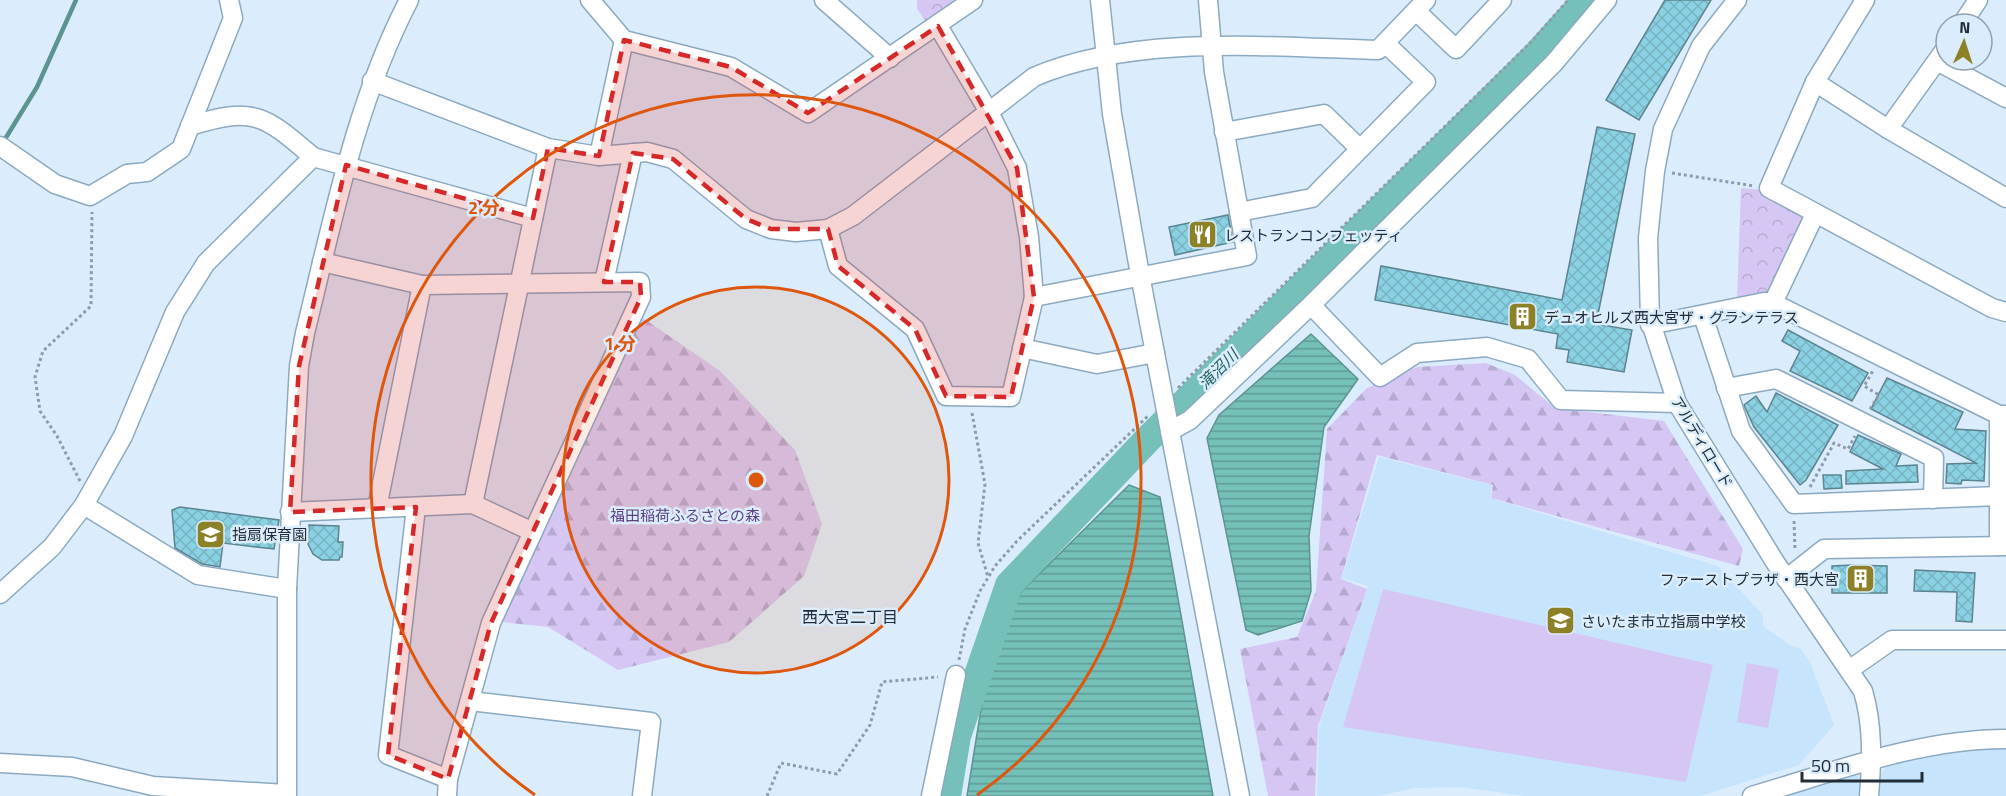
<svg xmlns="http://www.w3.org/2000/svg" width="2006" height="796" font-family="'Titillium Web','Noto Sans JP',sans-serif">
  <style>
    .built { fill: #c7e4fd }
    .forest { fill: url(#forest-firs) }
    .park { fill: url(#park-crowns) }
    .pitch { fill: #d6c6f4 }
    .water { fill: url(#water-rules); stroke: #5c9491; stroke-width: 1.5 }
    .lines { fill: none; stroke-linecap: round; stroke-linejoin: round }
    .stream { stroke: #5c9491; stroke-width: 4.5 }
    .river { stroke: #75c0b8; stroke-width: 28 }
    .building { fill: url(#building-cross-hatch); stroke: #5b848f; stroke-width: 1.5 }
    .minor-casing { stroke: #8ba9c1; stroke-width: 21 }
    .path { stroke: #8d9ca9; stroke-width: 3; stroke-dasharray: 3 3; stroke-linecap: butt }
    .minor { stroke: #fff; stroke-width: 18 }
    .marked { fill: #d62828; fill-opacity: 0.2; stroke: #d62828; stroke-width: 4.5; stroke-dasharray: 12 8; stroke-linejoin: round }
    .ring { fill: none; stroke: #de570e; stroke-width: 3 }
    .labels { text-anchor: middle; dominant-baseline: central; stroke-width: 5; stroke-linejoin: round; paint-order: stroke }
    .poi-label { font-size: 15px; fill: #212d36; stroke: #dbedfd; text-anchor: start }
    .street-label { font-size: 15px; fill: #212d36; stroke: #dbedfd }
    .park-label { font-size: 15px; fill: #5c4283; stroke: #dbedfd }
    .water-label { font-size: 16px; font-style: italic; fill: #24625c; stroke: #dbedfd }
    .neighbourhood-label { font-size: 16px; fill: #212d36; stroke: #dbedfd }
    .centre { fill: #de570e; stroke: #dbedfd; stroke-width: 3 }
    .ring-label { font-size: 18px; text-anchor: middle; font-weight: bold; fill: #de570e; stroke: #dbedfd; stroke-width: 5; stroke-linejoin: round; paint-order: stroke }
  </style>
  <defs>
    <pattern id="forest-firs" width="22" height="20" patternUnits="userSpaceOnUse" patternTransform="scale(1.5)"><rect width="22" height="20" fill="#d6c6f4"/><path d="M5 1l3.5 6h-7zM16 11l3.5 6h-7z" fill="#b7aad2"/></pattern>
    <pattern id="park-crowns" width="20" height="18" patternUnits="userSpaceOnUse" patternTransform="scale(1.5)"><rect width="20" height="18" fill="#d6c6f4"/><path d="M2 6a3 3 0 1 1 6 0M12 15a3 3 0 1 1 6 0" fill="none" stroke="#b7aad2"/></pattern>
    <pattern id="water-rules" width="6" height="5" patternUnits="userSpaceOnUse" patternTransform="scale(1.5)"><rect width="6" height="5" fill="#75c0b8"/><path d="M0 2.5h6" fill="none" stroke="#609c96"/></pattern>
    <pattern id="building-cross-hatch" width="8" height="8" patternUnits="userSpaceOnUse" patternTransform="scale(1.5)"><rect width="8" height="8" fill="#8ad1e3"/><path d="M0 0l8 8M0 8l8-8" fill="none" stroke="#77b4c3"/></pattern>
  </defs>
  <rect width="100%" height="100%" fill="#dbedfd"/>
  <g class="built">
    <polygon points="1379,457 1492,485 1490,498 1718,566 1762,614 1764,627 1792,646 1800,648 1810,662 1834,725 1799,765 1700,796 1525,796 1460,787 1415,788 1378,796 1317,796 1319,726 1368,586 1342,578"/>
    <polygon points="1984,749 2006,749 2006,796 1880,796 1881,775 1886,767 1941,755"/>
    <polygon points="1855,775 1866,782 1864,796 1786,796"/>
  </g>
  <g class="forest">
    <polygon points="643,318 720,371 795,450 822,524 804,576 729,642 618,670 548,627 502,622 534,544"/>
    <polygon points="1486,363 1515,375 1555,408 1664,421 1743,549 1739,566 1491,498 1493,485 1377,455 1341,579 1367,589 1318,726 1315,796 1268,796 1240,649 1297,637 1316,591 1327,429 1367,388 1417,367"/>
  </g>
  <g class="park">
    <polygon points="917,0 964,0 928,24 917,9"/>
    <polygon points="1741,188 1764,190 1804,211 1806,220 1767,296 1737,303"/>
  </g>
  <g class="pitch">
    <polygon points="1383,589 1713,665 1686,782 1343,727"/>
    <polygon points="1747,663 1779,669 1768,728 1737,722"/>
  </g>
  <g class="water">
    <polygon points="1311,334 1358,379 1324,427 1309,536 1311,591 1302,621 1258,635 1246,630 1207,438 1219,415"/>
    <polygon points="1129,485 1160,497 1213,796 967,796 986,678 1021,592"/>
  </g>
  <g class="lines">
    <polyline class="stream" points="2,144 37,87 76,0"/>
    <polyline class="river" points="947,796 957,736 1009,585 1148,439 1537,54 1586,0"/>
  </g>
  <g class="building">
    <polygon points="1665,0 1711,0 1639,120 1606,100"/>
    <polygon points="1597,127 1635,134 1596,324 1632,330 1624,372 1567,362 1569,350 1556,348 1558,334 1375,300 1381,266 1562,300"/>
    <polygon points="1228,215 1233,242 1175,255 1169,227"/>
    <polygon points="1788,330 1868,373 1852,401 1790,371 1800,351 1782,341"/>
    <polygon points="1887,378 1963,412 1955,429 1986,431 1984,481 1962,480 1961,484 1946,483 1947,464 1976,463 1871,409"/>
    <polygon points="1776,393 1838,425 1806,480 1800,485 1754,427 1744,405 1756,396 1767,412"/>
    <polygon points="1858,435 1901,454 1896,466 1917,465 1918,482 1846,484 1846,471 1883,469 1850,452"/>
    <polygon points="1823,475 1841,475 1842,488 1824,489"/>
    <polygon points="180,507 279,520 274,549 223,543 220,567 202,564 175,548 172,510"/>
    <polygon points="309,525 339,526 338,542 343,542 342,557 340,557 339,560 322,560 313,554 308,544"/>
    <polygon points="1852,565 1887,566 1887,593 1832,593 1832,566"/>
    <polygon points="1915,570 1975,573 1972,622 1956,621 1957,592 1914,591"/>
  </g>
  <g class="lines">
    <defs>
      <g id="minor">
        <polyline points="590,0 624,40 731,67 808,113 973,0"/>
        <polyline points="824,0 890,58"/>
        <polyline points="1100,0 1112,114 1140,275 1240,796"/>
        <path d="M1737 0 1701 46 1663 129 1655 171 1648 238 1650 320 1677 403 1775 562 1863 691C1873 725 1872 760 1869 796"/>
        <polyline points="1865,0 1815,82 1769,188 1992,308 2006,312"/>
        <polyline points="1416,11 1456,49 1502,0"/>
        <polyline points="1962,24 1978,0"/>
        <polyline points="1937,61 2006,98"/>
        <path d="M372 81 548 148 599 156 647 152 673 159 746 219 771 229 796 232 828 229 853 216 1034 77C1134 34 1271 47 1378 50L1426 0"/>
        <polyline points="1815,82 1888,129 2006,198"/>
        <path d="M190 126C254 106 264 115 313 157"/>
        <polyline points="1888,129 1946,48"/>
        <polyline points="1224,132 1324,114 1360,149"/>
        <polyline points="0,146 55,184 90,196 127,174 147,172 181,149 233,18 229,0"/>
        <polyline points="599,156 624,40"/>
        <polyline points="1239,212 1312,198 1426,82 1385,43"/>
        <polyline points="828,229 838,266 915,329 946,396 1011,397 1034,297 1029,237 1017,168 989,112 938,26"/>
        <polyline points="322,262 422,285 640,282 641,297 491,623 448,779 447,796"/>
        <polyline points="604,282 633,153"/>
        <polyline points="1034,297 1247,256 1214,72 1208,0"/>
        <polyline points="1773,303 1815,214"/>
        <polyline points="1311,305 1380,377 1417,353 1487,347 1528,359 1561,400 1677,403"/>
        <polyline points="1703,316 1741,431 1794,504 1999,496"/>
        <polyline points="1650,325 1764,302 1773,303 1999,415"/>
        <polyline points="1022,348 1097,364 1155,353"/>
        <polyline points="1726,388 1776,379 1934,458 1933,499"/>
        <polyline points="1170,431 1190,420 1311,305 1554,63 1607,0"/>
        <polyline points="473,504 548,148"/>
        <polyline points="84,505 198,575 287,589"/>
        <polyline points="416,507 388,755 448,779"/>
        <polyline points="377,508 422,285"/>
        <polyline points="290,512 473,504 533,532"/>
        <polyline points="1999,546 1999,415 2006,415"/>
        <polyline points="1786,579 1824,549 2006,546"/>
        <polyline points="0,594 52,547 84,505 123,436 175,312 206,263 313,157 533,218"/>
        <polyline points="1849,670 1892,640 2006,640"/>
        <polyline points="470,701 651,722 642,796"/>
        <polyline points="0,763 72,767 153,786 286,794"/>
        <path d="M287 796V589L299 366 305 333C333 220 355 104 409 0"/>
        <polyline points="931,796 956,675"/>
        <path d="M1752 796C1834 772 1919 739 2006 739"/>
      </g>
    </defs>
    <use href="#minor" class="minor-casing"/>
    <g class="path">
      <polyline points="1672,173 1754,186"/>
      <polyline points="1178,388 1531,42 1568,0"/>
      <polyline points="1870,409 1879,395 1864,386 1874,369"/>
      <polyline points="972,413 985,484 978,543 988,577"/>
      <polyline points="80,481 57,436 40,411 35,377 43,351 91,306 92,212"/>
      <polyline points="1810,487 1834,443 1848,449 1855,436"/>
      <polyline points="1794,521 1795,550"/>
      <polyline points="959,660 965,629 980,591 995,566 1017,541 1149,415"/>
      <polyline points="767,796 781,763 837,774 870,725 882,682 938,677"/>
    </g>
    <use href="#minor" class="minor"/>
  </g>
  <path class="marked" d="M938 26 1017 168 1034 297 1011 397 946 396 915 329 838 266 828 229H771L746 219 673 159 633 153 604 282H640L641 297 491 623 448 779 388 755 416 507 290 512 299 366 346 165 533 218 548 148 599 156 624 40 731 67 808 113Z"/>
  <circle cx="756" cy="480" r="193" fill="#de570e" fill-opacity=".12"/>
  <g class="ring">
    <circle cx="756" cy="480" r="193"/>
    <path d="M535 795A385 385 0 1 1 977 795"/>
  </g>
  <defs>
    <symbol id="restaurant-square" viewBox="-11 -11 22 22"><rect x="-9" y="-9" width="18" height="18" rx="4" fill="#8d8128" stroke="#dbedfd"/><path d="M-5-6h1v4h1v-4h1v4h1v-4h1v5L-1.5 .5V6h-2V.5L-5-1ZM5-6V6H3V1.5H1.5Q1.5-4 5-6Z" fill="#fff"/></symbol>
    <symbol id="building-square" viewBox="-11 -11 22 22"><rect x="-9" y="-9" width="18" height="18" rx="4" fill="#8d8128" stroke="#dbedfd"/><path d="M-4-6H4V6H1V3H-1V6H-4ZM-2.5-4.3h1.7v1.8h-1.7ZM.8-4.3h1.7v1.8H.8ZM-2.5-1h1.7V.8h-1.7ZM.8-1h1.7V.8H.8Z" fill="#fff"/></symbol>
    <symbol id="school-square" viewBox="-11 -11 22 22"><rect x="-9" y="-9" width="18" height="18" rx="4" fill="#8d8128" stroke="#dbedfd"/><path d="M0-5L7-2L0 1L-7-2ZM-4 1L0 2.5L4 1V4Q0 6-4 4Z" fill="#fff"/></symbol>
  </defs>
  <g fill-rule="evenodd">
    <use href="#restaurant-square" x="1186" y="218" width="33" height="33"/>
    <use href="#building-square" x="1506" y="300" width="33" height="33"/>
    <use href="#school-square" x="194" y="518" width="33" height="33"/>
    <use href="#building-square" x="1844" y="562" width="33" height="33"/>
    <use href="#school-square" x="1544" y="604" width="33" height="33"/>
  </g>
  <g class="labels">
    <g class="poi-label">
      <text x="1224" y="235">レストランコンフェッティ</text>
      <text x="1544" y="317">デュオヒルズ西大宮ザ・グランテラス</text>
      <text x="232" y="534">指扇保育園</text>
      <text x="1839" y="579" text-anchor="end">ファーストプラザ・西大宮</text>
      <text x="1581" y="621">さいたま市立指扇中学校</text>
    </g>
    <g class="street-label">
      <text transform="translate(1702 442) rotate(59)">アルディロード</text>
    </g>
    <g class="park-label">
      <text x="685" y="515">福田稲荷ふるさとの森</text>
    </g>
    <g class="water-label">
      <text transform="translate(1218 369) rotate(-45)">滝沼川</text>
    </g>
    <g class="neighbourhood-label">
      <text x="850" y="617">西大宮二丁目</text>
    </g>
  </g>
  <circle cx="756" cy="480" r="9" class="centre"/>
  <g class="ring-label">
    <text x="484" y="214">2 分</text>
    <text x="620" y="350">1 分</text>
  </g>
  <g transform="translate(1964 42) rotate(3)"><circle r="28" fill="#dbedfd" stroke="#91a0ad" stroke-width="1.5"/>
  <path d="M0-4.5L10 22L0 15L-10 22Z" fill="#8d8128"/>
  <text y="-9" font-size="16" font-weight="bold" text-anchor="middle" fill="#212d36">N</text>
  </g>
  <path d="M1802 772v9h120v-9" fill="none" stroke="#212d36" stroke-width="3"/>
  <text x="1811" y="772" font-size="18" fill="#212d36" stroke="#dbedfd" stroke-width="4.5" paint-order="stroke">50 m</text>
</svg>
